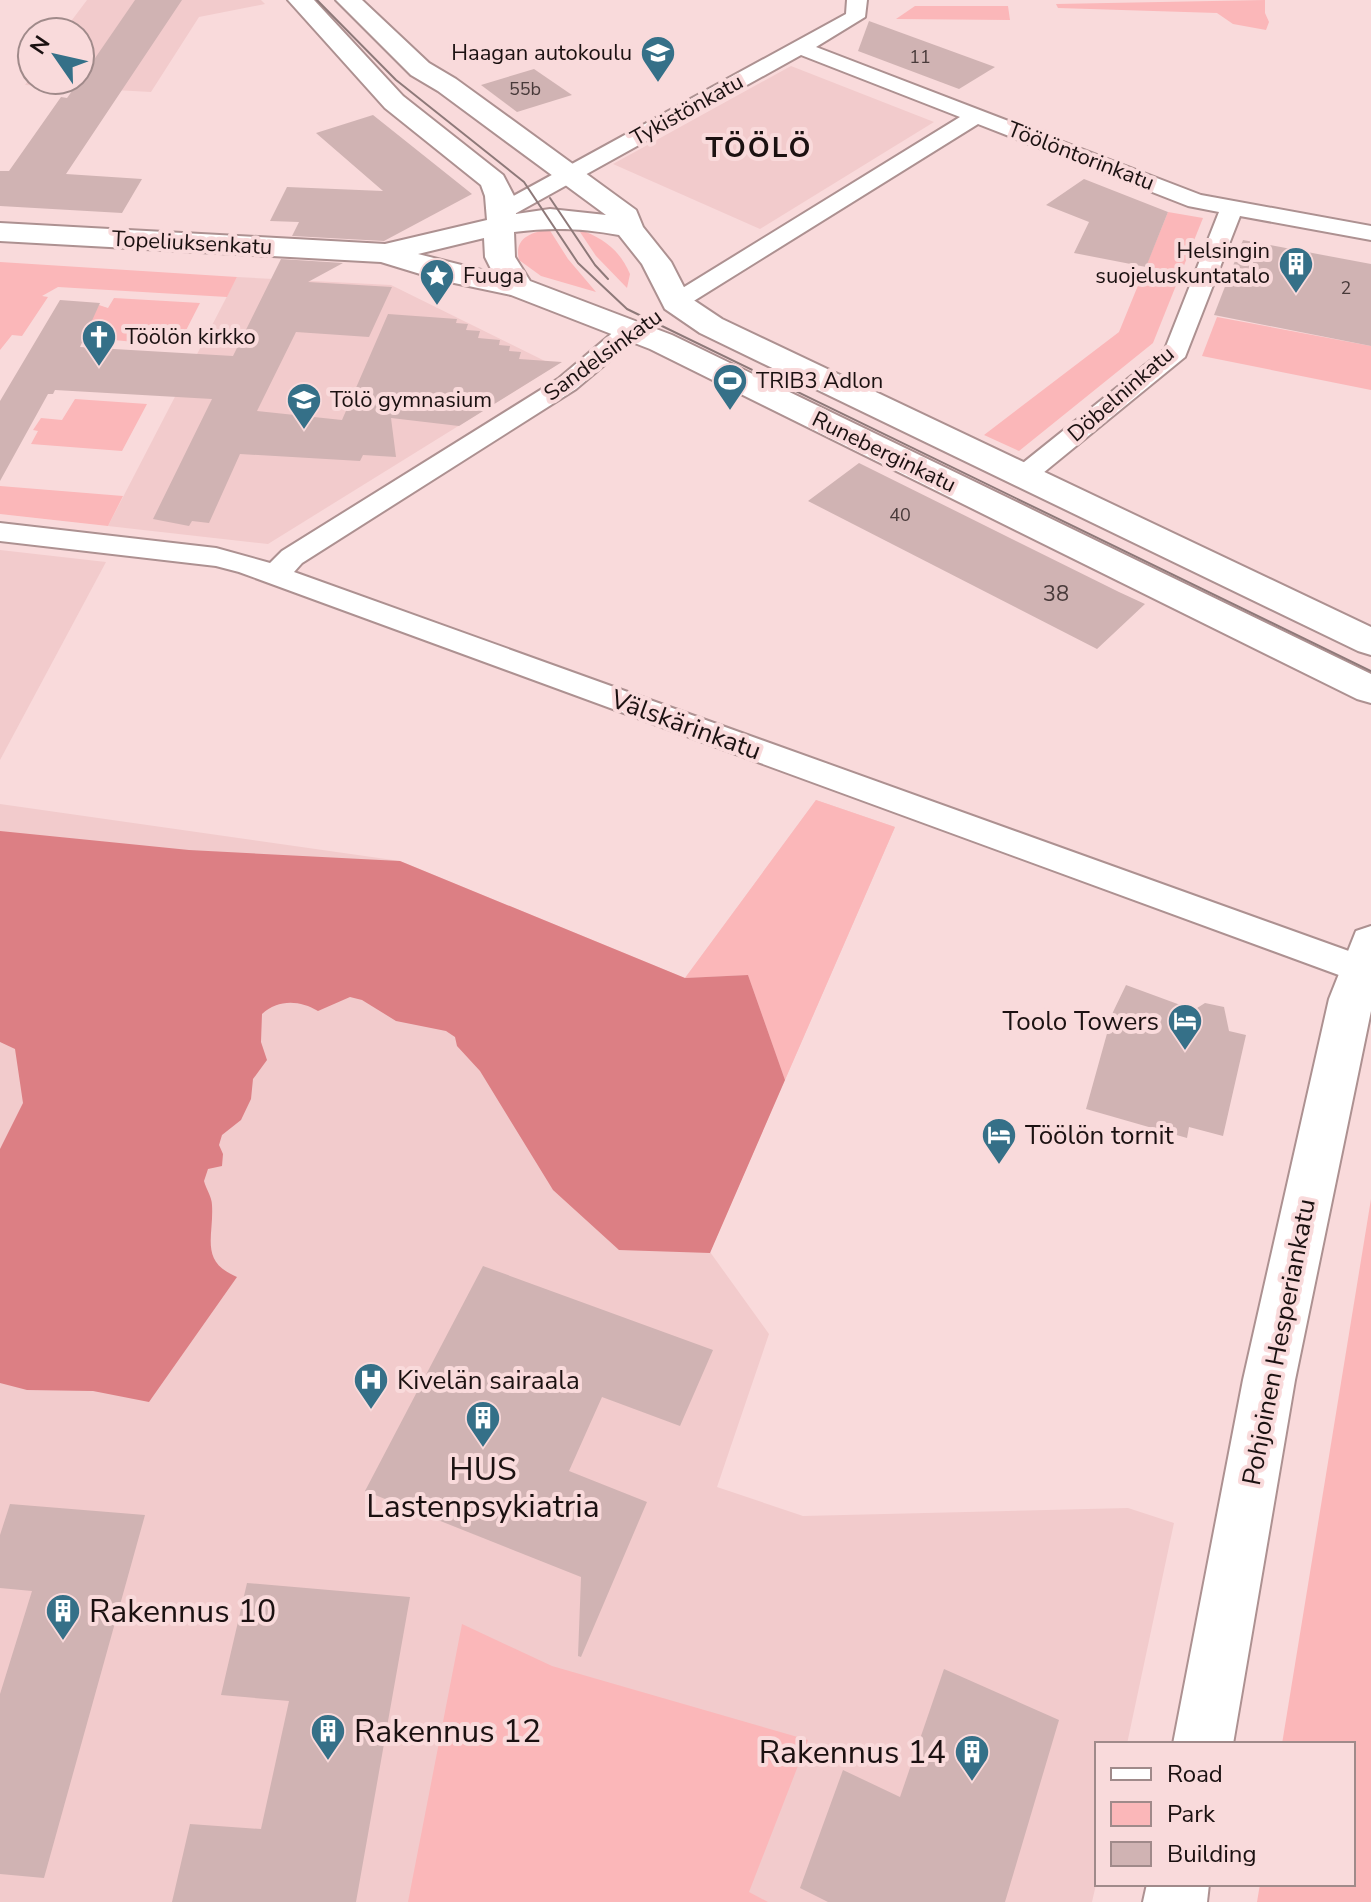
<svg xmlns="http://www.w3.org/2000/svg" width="1371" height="1902" font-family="'Nunito Sans',sans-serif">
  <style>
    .built { fill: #f2cbcc }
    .green { fill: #fbb7b9 }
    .forest { fill: #dc7f84 }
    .building { fill: #d0b3b3 }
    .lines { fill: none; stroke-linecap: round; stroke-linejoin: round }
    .street-casing { stroke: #ad9191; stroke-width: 4 }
    .secondary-casing { stroke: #ad9191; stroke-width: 4 }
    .street { fill: #fff; fill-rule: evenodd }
    .secondary { fill: #fff; fill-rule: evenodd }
    .tram { stroke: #8e7979; stroke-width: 2 }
    .labels { text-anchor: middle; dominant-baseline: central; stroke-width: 8; stroke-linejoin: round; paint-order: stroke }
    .far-number-label { font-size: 18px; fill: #483a3a }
    .far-poi-label { font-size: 22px; fill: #1b1111; stroke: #f9dadb; text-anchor: start }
    .far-street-label { font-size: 22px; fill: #1b1111; stroke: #f9dadb }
    .number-label { font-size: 22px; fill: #483a3a }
    .street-label { font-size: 26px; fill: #1b1111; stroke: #f9dadb }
    .poi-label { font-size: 26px; fill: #1b1111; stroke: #f9dadb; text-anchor: start }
    .far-district-label { font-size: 28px; font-weight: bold; letter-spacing: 2px; fill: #1b1111; stroke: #f9dadb }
    .near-poi-label { font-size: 32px; fill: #1b1111; stroke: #f9dadb; text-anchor: start }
  </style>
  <rect width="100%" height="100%" fill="#f9dadb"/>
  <g class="built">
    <polygon points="87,0 261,0 265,4 199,17 151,92 25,85 32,75 32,80 80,80 80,32 63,32"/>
    <polygon points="791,66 934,122 760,229 613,164"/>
    <polygon points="237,277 391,285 555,366 268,544 108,526"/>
    <polygon points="0,550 106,562 0,760"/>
    <polygon points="816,800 895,827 710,1252 769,1334 717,1487 803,1516 1128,1508 1174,1523 1127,1744 1097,1744 1097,1880 1092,1902 0,1902 0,804 400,861 685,978"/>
  </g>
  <g class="green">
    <polygon points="1265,0 1265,13 1269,22 1266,30 1233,24 1217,13 1058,8 1056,4"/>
    <polygon points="915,6 1008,6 1010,20 896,19"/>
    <polygon points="1168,212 1203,218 1153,343 1019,451 984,435 1119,332"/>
    <path d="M549 229 568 259 596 292 541 276 519 260C514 238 530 233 549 229Z"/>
    <path d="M578 229C603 238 619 249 630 274L627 288 596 256Z"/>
    <polygon points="0,262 237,277 227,297 58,287 42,296 48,297 22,336 12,335 0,350"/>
    <polygon points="114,298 200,303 178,346 81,337 99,305 108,308"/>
    <polygon points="1217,317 1371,346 1371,390 1202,356"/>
    <polygon points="75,399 147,404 122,451 31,444 38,431 33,430 41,418 62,420"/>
    <polygon points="0,486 123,496 108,526 0,514"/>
    <polygon points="816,800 895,827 785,1080 748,975 685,978"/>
    <polygon points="1371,1199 1371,1902 1257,1902 1260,1884 1353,1884 1353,1744 1282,1744"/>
    <polygon points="462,1624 552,1666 808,1740 749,1892 768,1902 408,1902"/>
  </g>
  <path class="forest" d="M0 831 189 850 400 861 685 978 748 975 785 1080 710 1253 619 1250 553 1190 480 1071 457 1046 455 1037 446 1031 396 1021 362 1000 350 997 318 1011C300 1000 278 999 262 1014L261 1042 267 1060 253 1079 251 1099 241 1120 222 1135 219 1145 223 1154 222 1166 208 1169 204 1181C206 1189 212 1197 212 1205 214 1237 199 1261 237 1277L149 1402 93 1391 27 1390 0 1383V1149L23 1103 15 1049 0 1042Z"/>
  <g class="building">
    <polygon points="135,0 182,0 66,174 142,179 122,213 0,206 0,171 9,171 61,97 67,98 80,80"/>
    <polygon points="869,21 995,67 959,89 858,51"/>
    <polygon points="534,69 572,95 517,112 481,85"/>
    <polygon points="373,115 472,194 384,241 292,236 299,222 270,221 287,187 383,191 316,133"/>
    <polygon points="1084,179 1168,212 1146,267 1074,253 1089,222 1046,205"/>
    <polygon points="1243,240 1371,264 1371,346 1214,315"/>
    <polygon points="281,259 343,263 308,282 392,287 369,337 296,332 257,411 342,420 388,314 457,319 456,323 468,324 466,330 480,331 478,338 500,340 499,345 510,346 509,351 521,352 519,359 562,362 459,426 391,418 396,457 363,455 360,461 240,454 209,523 192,521 189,526 153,519 212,399 55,390 53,394 48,394 0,481 0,401 60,300 100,303 80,347 233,356"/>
    <polygon points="859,463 1119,592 1145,604 1097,649 808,501"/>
    <polygon points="1126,985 1194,1010 1205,1003 1224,1007 1229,1031 1246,1035 1223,1136 1189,1127 1187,1138 1086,1109 1113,1012"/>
    <polygon points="483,1266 713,1350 680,1426 602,1397 569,1471 647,1502 581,1657 578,1656 581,1577 365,1491"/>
    <polygon points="10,1504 145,1515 44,1878 0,1874 0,1694 32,1591 0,1588 0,1535"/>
    <polygon points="247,1583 410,1597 356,1902 172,1902 190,1824 261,1829 289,1701 221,1695"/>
    <polygon points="944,1669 1059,1720 1005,1902 828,1902 800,1888 843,1770 900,1797"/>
  </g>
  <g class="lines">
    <defs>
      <g id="street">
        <polygon points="847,0 867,0 865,17 816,47 1201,195 1371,226 1371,240 1240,216 1185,357 1032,482 1014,482 1010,476 1014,470 1165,349 1219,212 1188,206 978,124 684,307 668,307 664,302 668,297 960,117 801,55 511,216 503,218 492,211 495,206 846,14"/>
        <polygon points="632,322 641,324 644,329 641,334 576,389 302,563 294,572 1371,959 1371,979 1359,982 1347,978 239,572 216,566 0,541 0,523 216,548 270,563 282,551 558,379 623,324"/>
      </g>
      <g id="secondary">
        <path d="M288 0H314L403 96 503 175 514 196 516 214 550 209 606 215 438 91 411 75 336 0H362L429 63 456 79 636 210 643 227 671 262 689 297 722 319 1371 627V655L1358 651 700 333 665 309 642 264 619 235C582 228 551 227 514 232L515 257 530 281 672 335 1371 674V703L1357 699 650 349 511 295 440 280 381 262 0 241V223L385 244 487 220 485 196 481 185 385 108ZM484 238 485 257 493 273 418 254Z"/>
        <polygon points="1371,926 1371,1011 1295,1380 1233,1744 1173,1744 1243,1380 1329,999 1356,931"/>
        <polygon points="1147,1884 1209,1884 1207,1902 1143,1902"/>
      </g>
    </defs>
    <use href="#street" class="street-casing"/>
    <use href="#secondary" class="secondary-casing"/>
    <use href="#street" class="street"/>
    <use href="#secondary" class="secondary"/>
    <g class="tram">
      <polyline points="317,0 396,80 524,182 578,263 627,309 1371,671"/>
      <polyline points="550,198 595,265 608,279"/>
    </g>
  </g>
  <defs>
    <symbol id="school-pin" viewBox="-11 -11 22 30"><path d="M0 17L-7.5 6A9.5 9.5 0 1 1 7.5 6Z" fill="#357088" stroke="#f9dadb"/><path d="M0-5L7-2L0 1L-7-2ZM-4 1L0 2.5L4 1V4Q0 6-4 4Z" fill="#fff"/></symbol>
    <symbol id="building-pin" viewBox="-11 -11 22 30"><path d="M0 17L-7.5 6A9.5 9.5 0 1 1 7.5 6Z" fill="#357088" stroke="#f9dadb"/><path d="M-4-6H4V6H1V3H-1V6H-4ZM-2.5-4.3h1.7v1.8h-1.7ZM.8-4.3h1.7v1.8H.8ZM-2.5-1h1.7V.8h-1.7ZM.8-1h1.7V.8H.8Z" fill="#fff"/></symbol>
    <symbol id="sight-pin" viewBox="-11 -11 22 30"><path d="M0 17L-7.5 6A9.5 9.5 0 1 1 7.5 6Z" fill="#357088" stroke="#f9dadb"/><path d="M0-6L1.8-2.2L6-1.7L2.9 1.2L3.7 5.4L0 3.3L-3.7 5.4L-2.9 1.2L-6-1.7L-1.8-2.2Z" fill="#fff"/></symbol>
    <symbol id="church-pin" viewBox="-11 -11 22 30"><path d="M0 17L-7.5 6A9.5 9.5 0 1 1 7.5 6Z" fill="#357088" stroke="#f9dadb"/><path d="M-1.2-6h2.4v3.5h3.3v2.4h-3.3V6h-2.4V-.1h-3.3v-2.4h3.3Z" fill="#fff"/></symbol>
    <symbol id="stadium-pin" viewBox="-11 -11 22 30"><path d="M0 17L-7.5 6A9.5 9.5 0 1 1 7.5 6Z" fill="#357088" stroke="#f9dadb"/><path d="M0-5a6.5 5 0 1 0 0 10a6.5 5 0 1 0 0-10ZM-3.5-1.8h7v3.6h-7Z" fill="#fff"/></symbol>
    <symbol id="hotel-pin" viewBox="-11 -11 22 30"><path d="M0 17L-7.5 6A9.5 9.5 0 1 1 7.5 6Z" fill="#357088" stroke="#f9dadb"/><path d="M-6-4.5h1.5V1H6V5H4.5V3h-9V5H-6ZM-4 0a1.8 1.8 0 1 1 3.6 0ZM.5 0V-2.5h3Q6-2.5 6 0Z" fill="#fff"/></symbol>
    <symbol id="hospital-pin" viewBox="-11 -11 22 30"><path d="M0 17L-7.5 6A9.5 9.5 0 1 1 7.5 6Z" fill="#357088" stroke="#f9dadb"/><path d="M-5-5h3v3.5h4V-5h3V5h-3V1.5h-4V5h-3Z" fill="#fff"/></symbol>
  </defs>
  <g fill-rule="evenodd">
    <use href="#school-pin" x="638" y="33" width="40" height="54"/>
    <use href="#building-pin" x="1276" y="244" width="40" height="54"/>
    <use href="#sight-pin" x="417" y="256" width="40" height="54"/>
    <use href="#church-pin" x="79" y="317" width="40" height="54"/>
    <use href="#stadium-pin" x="710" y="361" width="40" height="54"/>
    <use href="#school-pin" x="284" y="380" width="40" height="54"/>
    <use href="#hotel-pin" x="1165" y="1001" width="40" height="54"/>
    <use href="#hotel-pin" x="979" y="1115" width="40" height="54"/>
    <use href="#hospital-pin" x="351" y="1360" width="40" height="54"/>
    <use href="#building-pin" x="463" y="1398" width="40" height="54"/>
    <use href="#building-pin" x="43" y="1591" width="40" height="54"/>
    <use href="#building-pin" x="308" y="1711" width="40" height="54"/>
    <use href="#building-pin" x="952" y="1732" width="40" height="54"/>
  </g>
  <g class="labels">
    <g class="far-number-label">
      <text x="920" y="57">11</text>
      <text x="525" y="89">55b</text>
      <text x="1346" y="288">2</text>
      <text x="900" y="515">40</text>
    </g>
    <g class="far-poi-label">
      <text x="632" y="53" text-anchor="end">Haagan autokoulu</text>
      <text x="1270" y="251" text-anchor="end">Helsingin<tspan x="1270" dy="25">suojeluskuntatalo</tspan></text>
      <text x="463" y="276">Fuuga</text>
      <text x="125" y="337">Töölön kirkko</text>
      <text x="756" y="381">TRIB3 Adlon</text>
      <text x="330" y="400">Tölö gymnasium</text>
    </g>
    <g class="far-street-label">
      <text transform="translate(687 110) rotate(-29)">Tykistönkatu</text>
      <text transform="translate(1081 156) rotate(21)">Töölöntorinkatu</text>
      <text transform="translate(192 243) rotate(3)">Topeliuksenkatu</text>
      <text transform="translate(603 355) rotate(-36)">Sandelsinkatu</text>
      <text transform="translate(1121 394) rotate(-41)">Döbelninkatu</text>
      <text transform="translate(884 452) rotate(26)">Runeberginkatu</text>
    </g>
    <g class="number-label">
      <text x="1056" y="594">38</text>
    </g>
    <g class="street-label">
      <text transform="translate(686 725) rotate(20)">Välskärinkatu</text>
      <text transform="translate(1279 1342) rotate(-79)">Pohjoinen Hesperiankatu</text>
    </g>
    <g class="poi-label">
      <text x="1159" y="1021" text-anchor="end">Toolo Towers</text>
      <text x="1025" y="1135">Töölön tornit</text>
      <text x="397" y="1380">Kivelän sairaala</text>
    </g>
    <g class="far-district-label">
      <text x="759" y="148">TÖÖLÖ</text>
    </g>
    <g class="near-poi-label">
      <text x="483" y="1469" text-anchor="middle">HUS<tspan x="483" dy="37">Lastenpsykiatria</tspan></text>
      <text x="89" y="1611">Rakennus 10</text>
      <text x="354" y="1731">Rakennus 12</text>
      <text x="946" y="1752" text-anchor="end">Rakennus 14</text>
    </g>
  </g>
  <rect x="1095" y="1742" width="260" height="144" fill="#f9dadb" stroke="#a08a8a" stroke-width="2"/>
  <rect x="1111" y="1768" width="40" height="12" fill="#ffffff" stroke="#a08a8a" stroke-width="2"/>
  <text x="1167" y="1782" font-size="24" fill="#1b1111">Road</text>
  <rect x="1111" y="1802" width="40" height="24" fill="#fbb7b9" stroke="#a08a8a" stroke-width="2"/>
  <text x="1167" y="1822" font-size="24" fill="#1b1111">Park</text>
  <rect x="1111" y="1842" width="40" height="24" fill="#d0b3b3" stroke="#a08a8a" stroke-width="2"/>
  <text x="1167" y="1862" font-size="24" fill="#1b1111">Building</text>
  <g transform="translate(56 56) rotate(304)"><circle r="38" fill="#f9dadb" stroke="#a08a8a" stroke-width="2"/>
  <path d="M0-6L14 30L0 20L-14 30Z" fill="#357088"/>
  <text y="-12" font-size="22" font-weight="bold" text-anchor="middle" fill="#1b1111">N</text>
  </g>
</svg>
